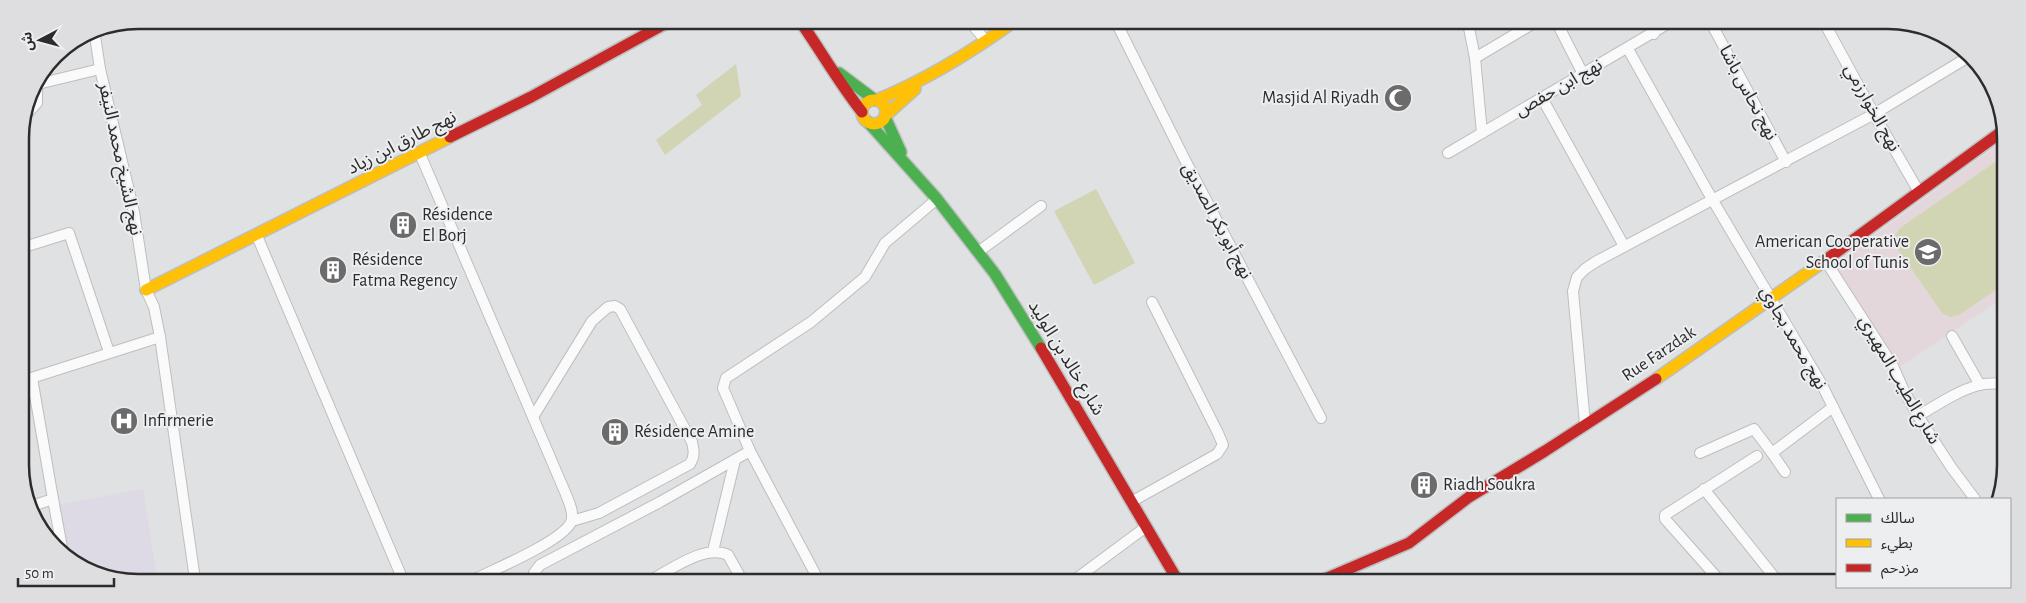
<svg xmlns="http://www.w3.org/2000/svg" width="2026" height="603" font-family="'Alegreya Sans','Noto Sans Arabic',sans-serif">
  <style>
    .commercial { fill: #ddd9e5 }
    .education { fill: #e4d7dc }
    .green { fill: #d1d5b3 }
    .lines { fill: none; stroke-linecap: round; stroke-linejoin: round }
    .street-casing { stroke: #bdbebf; stroke-width: 12 }
    .fast-casing { stroke: #bdbebf; stroke-width: 14 }
    .slow-casing { stroke: #bdbebf; stroke-width: 14 }
    .jam-casing { stroke: #bdbebf; stroke-width: 14 }
    .street { stroke: #fafafb; stroke-width: 10 }
    .fast { stroke: #4caf50; stroke-width: 11 }
    .slow { stroke: #ffc107; stroke-width: 11 }
    .jam { stroke: #c62828; stroke-width: 11 }
    .labels { text-anchor: middle; dominant-baseline: central; stroke-width: 4; stroke-linejoin: round; paint-order: stroke }
    .street-label { font-size: 18px; fill: #2c2c2d; stroke: #edeef0 }
    .poi-label { font-size: 18px; fill: #2c2c2d; stroke: #edeef0; text-anchor: start }
    .rim { fill: none; stroke: #2c2c2d; stroke-width: 2.5 }
  </style>
  <rect width="100%" height="100%" fill="#e0e1e2"/>
  <polygon class="commercial" points="143,489 157,579 108,579 67,556 57,505"/>
  <polygon class="education" points="2004,140 2003,298 1901,366 1833,266"/>
  <g class="green">
    <polygon points="736,64 741,96 665,155 656,140 702,105 696,95"/>
    <polygon points="2004,156 2003,285 1959,315 1950,317 1942,313 1895,245 1895,236 1900,228"/>
    <polygon points="1096,189 1135,263 1094,285 1054,211"/>
  </g>
  <g class="lines">
    <defs>
      <g id="street">
        <polyline points="970,22 986,41"/>
        <polyline points="1116,22 1184,158 1321,418"/>
        <polyline points="1468,23 1475,58 1482,133"/>
        <polyline points="1557,23 1583,74"/>
        <polyline points="1649,23 1654,34"/>
        <polyline points="1711,23 1786,162"/>
        <polyline points="1825,24 1874,114 1919,192"/>
        <polyline points="94,29 100,69 134,212 146,290 154,307 160,337 195,579"/>
        <polyline points="1628,49 1712,199 1821,383 1879,499"/>
        <polyline points="1475,58 1534,23"/>
        <polyline points="38,84 100,69"/>
        <polyline points="1542,98 1624,246"/>
        <polyline points="24,114 28,113 37,103 37,81"/>
        <polyline points="1448,153 1669,23"/>
        <path d="M420 154 565 492C568 500 575 513 571 522 563 541 493 570 473 580"/>
        <polyline points="257,236 403,580"/>
        <polyline points="21,248 69,233 109,352"/>
        <polyline points="978,252 1041,206"/>
        <polyline points="1825,260 1893,366 1904,391 1918,416 1951,467 1975,499"/>
        <polyline points="1952,336 1980,385"/>
        <polyline points="22,381 160,337"/>
        <path d="M1918 416C1937 405 1957 391 1979 385 1986 383 1995 384 2003 383"/>
        <path d="M533 417 592 321 608 307 615 306 620 309 692 442C694 451 695 456 690 464L599 513 572 521"/>
        <polyline points="1585,424 1573,291 1577,277 1585,269 1597,261 1874,114 1970,56"/>
        <polyline points="1700,453 1754,429 1772,453 1833,407"/>
        <polyline points="1772,453 1785,472"/>
        <polyline points="1704,489 1779,583"/>
        <polyline points="53,499 63,553"/>
        <polyline points="1131,502 1217,454 1223,445 1218,433 1152,302"/>
        <polyline points="32,506 53,499 32,378"/>
        <polyline points="713,551 735,460"/>
        <polyline points="534,580 534,573 540,565 660,502 750,451"/>
        <path d="M651 580C672 569 705 544 728 555L742 580"/>
        <polyline points="819,581 750,451 723,388 726,378 811,322 865,277 885,243 937,199"/>
        <polyline points="1073,581 1146,527"/>
        <polyline points="1721,582 1665,519 1665,515 1757,456"/>
      </g>
      <g id="fast">
        <polyline points="839,73 875,100"/>
        <polyline points="885,117 901,152"/>
        <polyline points="868,122 937,199 995,274 1041,348"/>
      </g>
      <g id="slow">
        <path d="M877 100C926 80 970 53 1013 22"/>
        <circle cx="874" cy="112" r="12"/>
        <polyline points="885,116 915,89"/>
        <polyline points="146,290 450,137"/>
        <polyline points="1656,379 1823,262"/>
      </g>
      <g id="jam">
        <path d="M800 21C821 51 839 83 862 112"/>
        <polyline points="450,137 531,97 670,21"/>
        <polyline points="1823,262 2004,130"/>
        <polyline points="1041,348 1178,581"/>
        <polyline points="1318,582 1409,543 1469,497 1545,451 1656,379"/>
      </g>
    </defs>
    <use href="#street" class="street-casing"/>
    <use href="#fast" class="fast-casing"/>
    <use href="#slow" class="slow-casing"/>
    <use href="#jam" class="jam-casing"/>
    <use href="#street" class="street"/>
    <use href="#fast" class="fast"/>
    <use href="#slow" class="slow"/>
    <use href="#jam" class="jam"/>
  </g>
  <defs>
    <symbol id="mosque-disc" viewBox="-11 -11 22 22"><circle r="9.5" fill="#6b6b6c" stroke="#edeef0"/><path d="M3.5-4.9A6 6 0 1 0 3.5 4.9A5 5 0 1 1 3.5-4.9Z" fill="#fff"/></symbol>
    <symbol id="building-disc" viewBox="-11 -11 22 22"><circle r="9.5" fill="#6b6b6c" stroke="#edeef0"/><path d="M-4-6H4V6H1V3H-1V6H-4ZM-2.5-4.3h1.7v1.8h-1.7ZM.8-4.3h1.7v1.8H.8ZM-2.5-1h1.7V.8h-1.7ZM.8-1h1.7V.8H.8Z" fill="#fff"/></symbol>
    <symbol id="school-disc" viewBox="-11 -11 22 22"><circle r="9.5" fill="#6b6b6c" stroke="#edeef0"/><path d="M0-5L7-2L0 1L-7-2ZM-4 1L0 2.5L4 1V4Q0 6-4 4Z" fill="#fff"/></symbol>
    <symbol id="hospital-disc" viewBox="-11 -11 22 22"><circle r="9.5" fill="#6b6b6c" stroke="#edeef0"/><path d="M-5-5h3v3.5h4V-5h3V5h-3V1.5h-4V5h-3Z" fill="#fff"/></symbol>
  </defs>
  <g fill-rule="evenodd">
    <use href="#mosque-disc" x="1382" y="82" width="32" height="32"/>
    <use href="#building-disc" x="387" y="209" width="32" height="32"/>
    <use href="#school-disc" x="1912" y="236" width="32" height="32"/>
    <use href="#building-disc" x="317" y="254" width="32" height="32"/>
    <use href="#hospital-disc" x="108" y="405" width="32" height="32"/>
    <use href="#building-disc" x="599" y="416" width="32" height="32"/>
    <use href="#building-disc" x="1408" y="469" width="32" height="32"/>
  </g>
  <g class="labels">
    <g class="street-label">
      <text transform="translate(1559 88) rotate(-30)">نهج ابن حفص</text>
      <text transform="translate(1748 93) rotate(62)">نهج نحاس باشا</text>
      <text transform="translate(1872 108) rotate(61)">نهج الخوارزمي</text>
      <text transform="translate(402 143) rotate(-27)">نهج طارق ابن زياد</text>
      <text transform="translate(120 159) rotate(78)">نهج الشيخ محمد النيفر</text>
      <text transform="translate(1217 221) rotate(62)">نهج أبو بكر الصديق</text>
      <text transform="translate(1793 338) rotate(60)">نهج محمد بجاوي</text>
      <text transform="translate(1659 354) rotate(-34)">Rue Farzdak</text>
      <text transform="translate(1066 358) rotate(59)">شارع خالد بن الوليد</text>
      <text transform="translate(1899 380) rotate(60)">شارع الطيب المهيري</text>
    </g>
    <g class="poi-label">
      <text x="1379" y="98" text-anchor="end">Masjid Al Riyadh</text>
      <text x="422" y="215">Résidence<tspan x="422" dy="21">El Borj</tspan></text>
      <text x="1909" y="242" text-anchor="end">American Cooperative<tspan x="1909" dy="21">School of Tunis</tspan></text>
      <text x="352" y="260">Résidence<tspan x="352" dy="21">Fatma Regency</tspan></text>
      <text x="143" y="421">Infirmerie</text>
      <text x="634" y="432">Résidence Amine</text>
      <text x="1443" y="485">Riadh Soukra</text>
    </g>
  </g>
  <path d="M0 0H2026V603H0ZM138 29H1888A109 109 0 0 1 1997 138V465A109 109 0 0 1 1888 574H138A109 109 0 0 1 29 465V138A109 109 0 0 1 138 29Z" fill="#dedee0" fill-rule="evenodd"/>
  <path class="rim" d="M138 29H1888A109 109 0 0 1 1997 138V465A109 109 0 0 1 1888 574H138A109 109 0 0 1 29 465V138A109 109 0 0 1 138 29Z"/>
  <rect x="1836" y="498" width="175" height="90" fill="#edeef0" stroke="#a0a0a2"/>
  <rect x="1846" y="514" width="25" height="8" fill="#4caf50" stroke="#a0a0a2"/>
  <text x="1881" y="523" font-size="15" fill="#2c2c2d">سالك</text>
  <rect x="1846" y="539" width="25" height="8" fill="#ffc107" stroke="#a0a0a2"/>
  <text x="1881" y="548" font-size="15" fill="#2c2c2d">بطيء</text>
  <rect x="1846" y="564" width="25" height="8" fill="#c62828" stroke="#a0a0a2"/>
  <text x="1881" y="573" font-size="15" fill="#2c2c2d">مزدحم</text>
  <g transform="translate(40 40) rotate(264)" stroke="#edeef0" stroke-width="4" paint-order="stroke">
  <path d="M0-4L9 19L0 12L-9 19Z" fill="#2c2c2d"/>
  <text y="-8" font-size="14" font-weight="bold" text-anchor="middle" fill="#2c2c2d">ش</text>
  </g>
  <path d="M18 578v8h96v-8" fill="none" stroke="#2c2c2d" stroke-width="2.5"/>
  <text x="25" y="578" font-size="15" fill="#2c2c2d" stroke="#edeef0" stroke-width="4" paint-order="stroke">50 m</text>
</svg>
